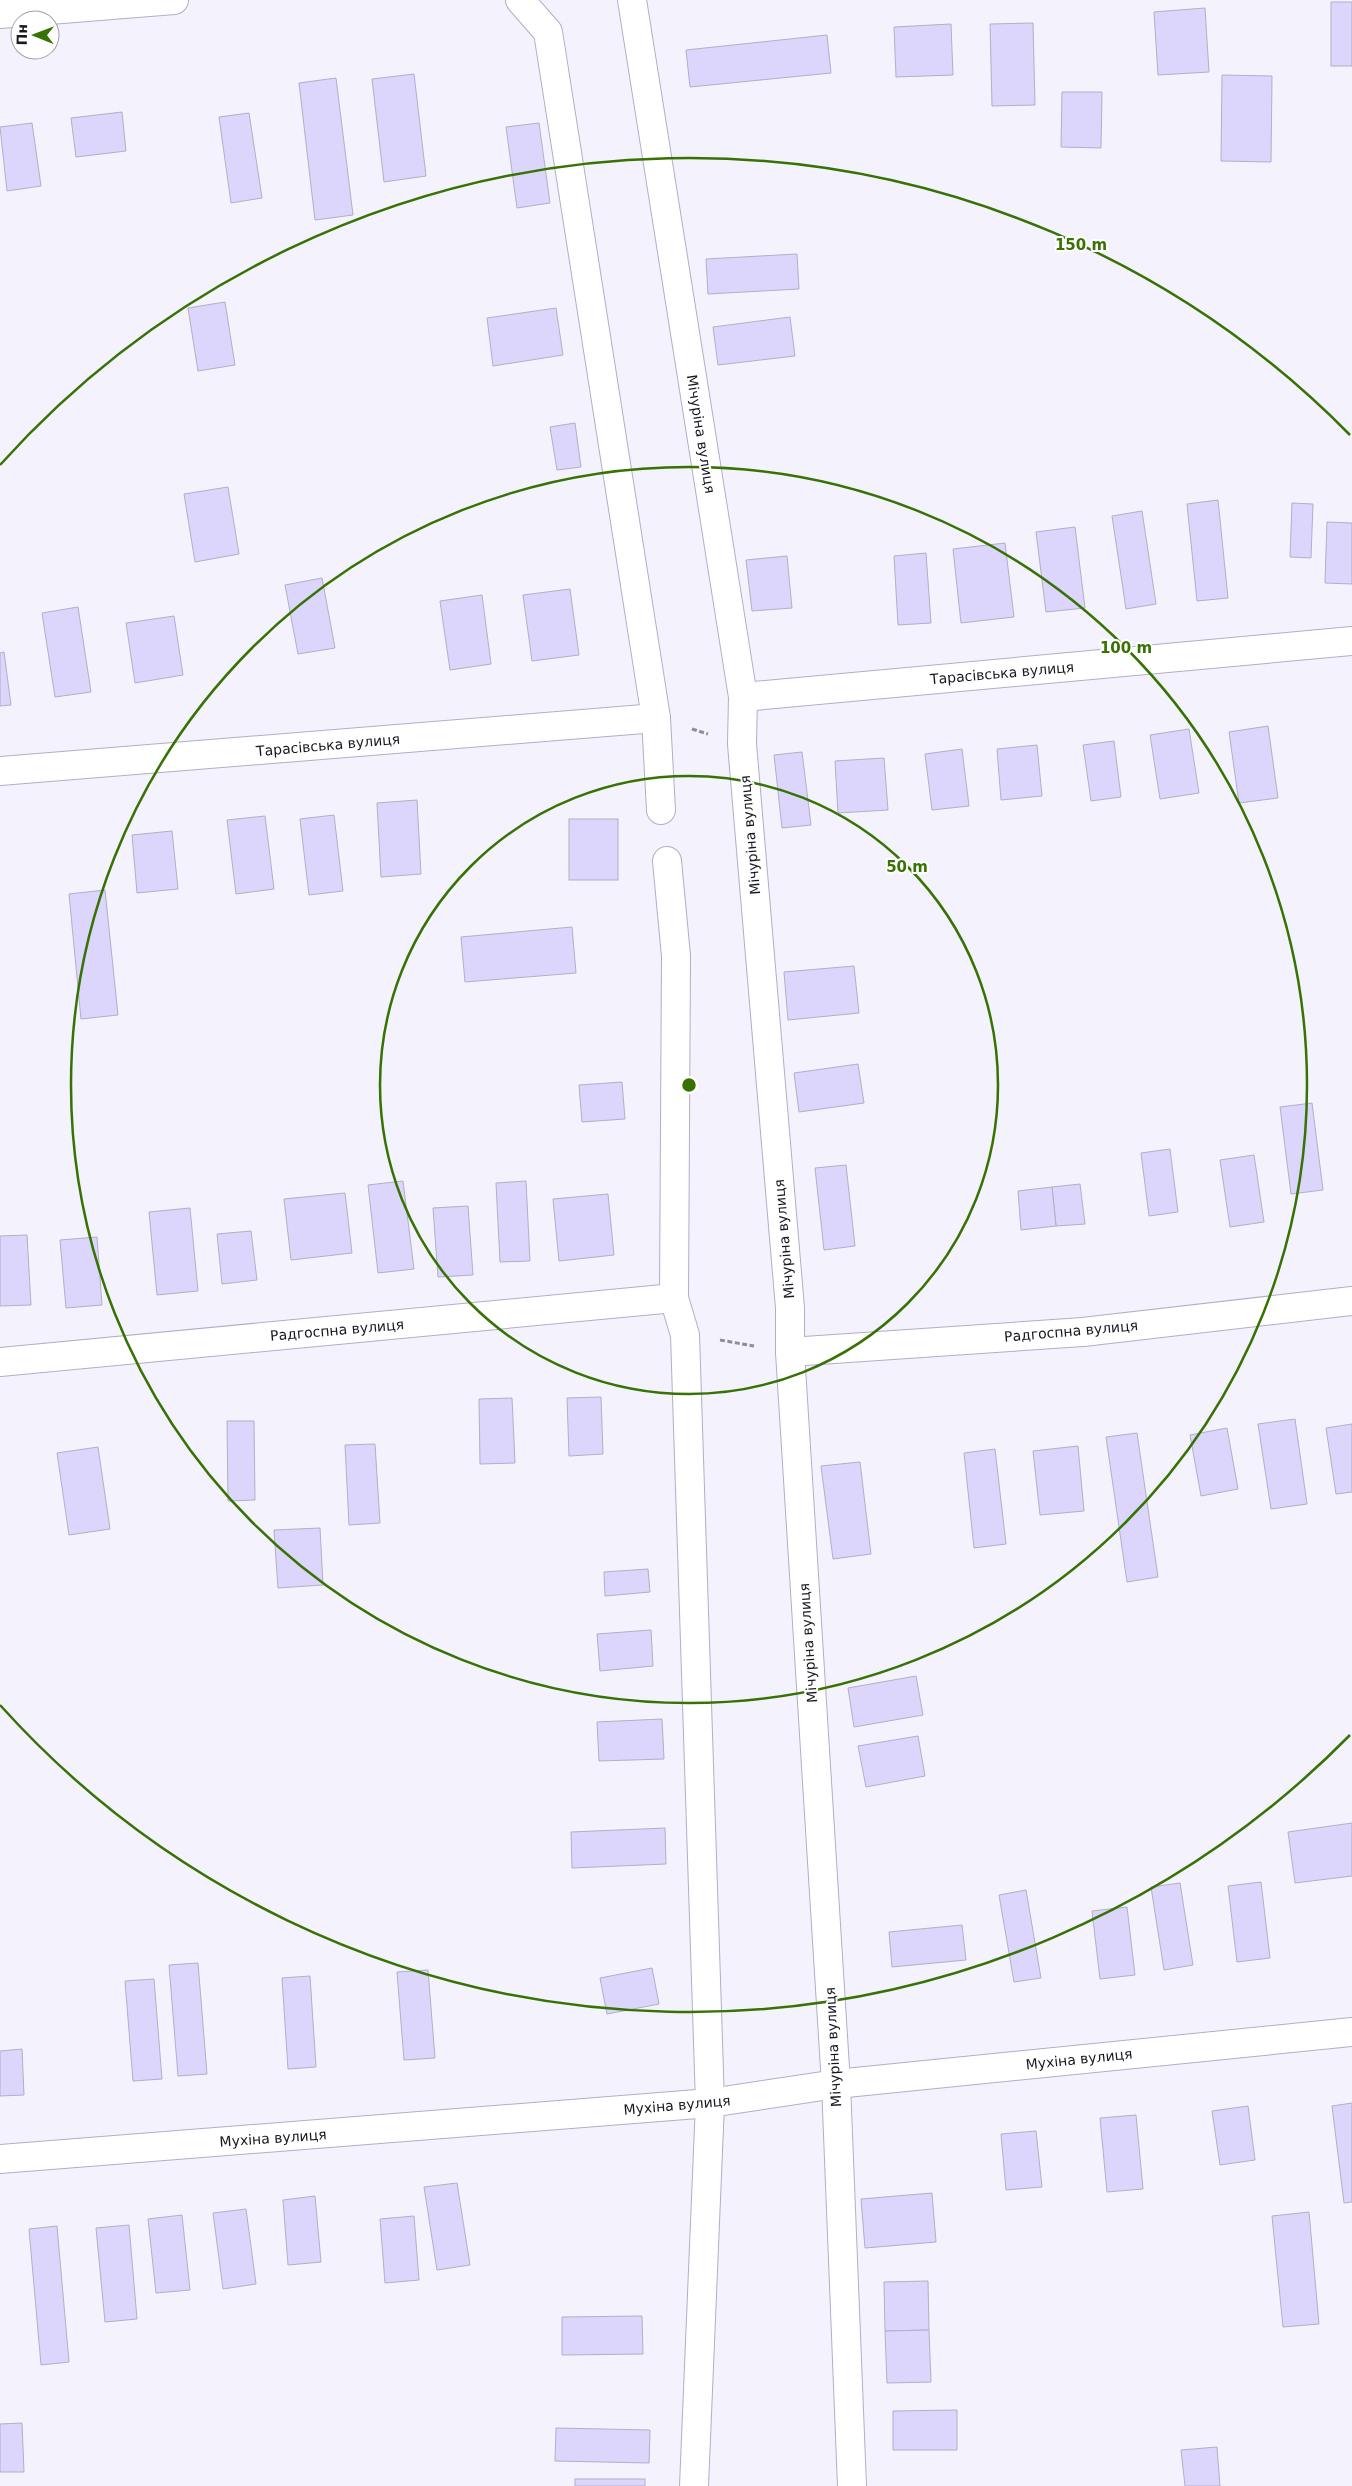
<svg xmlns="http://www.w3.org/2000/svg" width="1352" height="2486" font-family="'DejaVu Sans',sans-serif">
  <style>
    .building { fill: #dcd5fc; stroke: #b2afc6 }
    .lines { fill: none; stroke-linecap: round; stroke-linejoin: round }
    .minor-casing { stroke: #b2aec6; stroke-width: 30 }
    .path { stroke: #8f8e97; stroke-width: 3; stroke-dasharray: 5 2.5; stroke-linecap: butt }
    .minor { stroke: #fff; stroke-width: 28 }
    .ring { fill: none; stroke: #377203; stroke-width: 2.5 }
    .labels { text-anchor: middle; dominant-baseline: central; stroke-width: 4; stroke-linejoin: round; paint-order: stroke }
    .street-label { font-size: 14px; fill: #18171f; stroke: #fff }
    .centre { fill: #377203; stroke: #fff; stroke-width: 2.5 }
    .ring-label { font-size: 15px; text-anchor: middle; font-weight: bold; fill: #377203; stroke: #fff; stroke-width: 4; stroke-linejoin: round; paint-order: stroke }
  </style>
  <rect width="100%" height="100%" fill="#f4f2fc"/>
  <g class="building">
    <rect x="1331" y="2" width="21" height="64"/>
    <polygon points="1205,8 1209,72 1158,75 1154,12"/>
    <polygon points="1033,23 1035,105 992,106 990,24"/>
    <polygon points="951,24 953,75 896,77 894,27"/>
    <polygon points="827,35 831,73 690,87 686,50"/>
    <polygon points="414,74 426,176 384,182 372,79"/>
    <polygon points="1222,75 1272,76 1271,162 1221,161"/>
    <polygon points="336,78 353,215 315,220 299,83"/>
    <polygon points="1062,92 1102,92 1101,148 1061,147"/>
    <polygon points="122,112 126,151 76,157 71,118"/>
    <polygon points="249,113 262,198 231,203 219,117"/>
    <polygon points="32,123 41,186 7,191 0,127"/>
    <polygon points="539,123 550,203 517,208 506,127"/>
    <polygon points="797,254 799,289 708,294 706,259"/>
    <polygon points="225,302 235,365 198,371 188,308"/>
    <polygon points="556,308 563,355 493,366 487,318"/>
    <polygon points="790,317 795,356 718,365 713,327"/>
    <polygon points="575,423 581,467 557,470 550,427"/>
    <polygon points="228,487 239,554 195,562 184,494"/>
    <polygon points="1218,500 1228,598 1197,601 1187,504"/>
    <polygon points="1292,503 1313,504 1311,558 1290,557"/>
    <polygon points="1142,511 1156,604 1126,609 1112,516"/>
    <polygon points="1327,522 1352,523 1352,584 1325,583"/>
    <polygon points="1075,527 1085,608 1046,612 1036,532"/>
    <polygon points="1005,543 1014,617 961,623 953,549"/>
    <polygon points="926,553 931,623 898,625 894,556"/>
    <polygon points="787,556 792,608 752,611 746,560"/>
    <polygon points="322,578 335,648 298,654 285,585"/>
    <polygon points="570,589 579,655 532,661 523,595"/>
    <polygon points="482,595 491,664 450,670 440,601"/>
    <polygon points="78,607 91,692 55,697 42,613"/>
    <polygon points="174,616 183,675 135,683 126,623"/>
    <polygon points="4,652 11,705 0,706 0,653"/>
    <polygon points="1268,726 1278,798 1239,803 1229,732"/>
    <polygon points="1189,729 1199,793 1160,799 1150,735"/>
    <polygon points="1114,741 1121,797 1091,801 1083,745"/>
    <polygon points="1037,745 1042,796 1001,800 997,749"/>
    <polygon points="962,749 969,806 932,810 925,754"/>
    <polygon points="802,752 811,825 782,828 774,755"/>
    <polygon points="884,758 888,810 838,813 835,761"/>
    <polygon points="417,800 421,874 381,877 377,803"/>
    <polygon points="334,815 343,891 309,895 300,819"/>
    <polygon points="265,816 274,889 236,894 227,820"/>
    <rect x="569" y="819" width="49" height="61"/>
    <polygon points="172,831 178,889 137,893 132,835"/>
    <polygon points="105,890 118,1015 81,1019 69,894"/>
    <polygon points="572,927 576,973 465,982 461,937"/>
    <polygon points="854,966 859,1013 788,1020 784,972"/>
    <polygon points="858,1064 864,1103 799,1112 794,1073"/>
    <polygon points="622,1082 625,1119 582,1122 579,1085"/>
    <polygon points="1312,1103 1323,1190 1291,1194 1280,1107"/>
    <polygon points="1170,1149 1178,1212 1149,1216 1141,1153"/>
    <polygon points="1254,1155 1264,1222 1230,1227 1220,1160"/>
    <polygon points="846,1165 855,1246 824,1250 815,1168"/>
    <polygon points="403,1181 414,1269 378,1273 368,1185"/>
    <polygon points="526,1181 530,1261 500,1262 496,1183"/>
    <polygon points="1080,1184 1085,1224 1056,1226 1052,1187"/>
    <polygon points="1052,1187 1056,1226 1021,1230 1018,1191"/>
    <polygon points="345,1193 352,1253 291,1260 284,1199"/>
    <polygon points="608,1194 614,1255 559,1261 553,1199"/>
    <polygon points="468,1206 473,1275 438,1277 433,1208"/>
    <polygon points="190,1208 198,1291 157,1295 149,1212"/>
    <polygon points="251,1231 257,1280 222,1284 217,1234"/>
    <polygon points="27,1235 31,1305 0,1306 0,1236"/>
    <polygon points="97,1237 102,1305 66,1308 60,1240"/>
    <polygon points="601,1397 603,1454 569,1456 567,1398"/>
    <polygon points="512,1398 515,1463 480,1464 479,1399"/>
    <polygon points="1295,1419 1307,1504 1271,1509 1258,1424"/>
    <polygon points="227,1421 254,1421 255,1500 228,1501"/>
    <polygon points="1352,1424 1352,1492 1336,1494 1326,1428"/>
    <polygon points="1227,1428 1238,1489 1201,1496 1190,1435"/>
    <polygon points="1137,1433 1158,1577 1127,1582 1106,1437"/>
    <polygon points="375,1444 380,1523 349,1525 345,1445"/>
    <polygon points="1078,1446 1084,1511 1040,1515 1033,1451"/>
    <polygon points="98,1447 110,1529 69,1535 57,1453"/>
    <polygon points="995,1449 1006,1544 974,1548 964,1453"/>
    <polygon points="860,1462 871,1554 833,1559 821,1466"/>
    <polygon points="320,1528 323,1585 278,1588 274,1530"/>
    <polygon points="648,1569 650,1592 605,1596 604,1572"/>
    <polygon points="651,1630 653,1666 600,1671 597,1634"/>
    <polygon points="916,1676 923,1715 854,1727 848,1688"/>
    <polygon points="662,1719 664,1759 599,1761 597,1722"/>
    <polygon points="918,1736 925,1776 866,1787 858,1746"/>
    <polygon points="1352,1823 1352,1876 1295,1883 1288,1832"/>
    <polygon points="665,1828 666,1864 572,1868 571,1832"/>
    <polygon points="1261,1882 1270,1958 1237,1962 1228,1886"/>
    <polygon points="1180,1883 1193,1965 1164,1970 1151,1887"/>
    <polygon points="1026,1890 1041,1978 1014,1982 999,1895"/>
    <polygon points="1127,1907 1135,1975 1100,1979 1092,1911"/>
    <polygon points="962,1925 966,1960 892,1967 889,1932"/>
    <polygon points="198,1963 207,2074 178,2076 169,1965"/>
    <polygon points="652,1968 659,2004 607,2014 600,1978"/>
    <polygon points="428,1970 435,2058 404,2060 397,1972"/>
    <polygon points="310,1976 316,2067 288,2069 282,1978"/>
    <polygon points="154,1979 162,2079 133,2081 125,1981"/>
    <polygon points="22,2049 24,2095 0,2096 0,2051"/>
    <polygon points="1352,2103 1352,2202 1344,2203 1332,2106"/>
    <polygon points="1248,2106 1255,2160 1220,2165 1212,2111"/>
    <polygon points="1136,2115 1143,2189 1107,2192 1100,2118"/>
    <polygon points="1036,2131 1042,2187 1006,2190 1001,2134"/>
    <polygon points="457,2183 470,2265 437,2270 424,2187"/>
    <polygon points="932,2193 936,2242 865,2248 861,2199"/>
    <polygon points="315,2196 321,2262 288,2265 283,2200"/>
    <polygon points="246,2209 256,2284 223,2289 213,2213"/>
    <polygon points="1309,2212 1319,2324 1283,2327 1272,2216"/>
    <polygon points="182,2215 190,2290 156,2293 148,2219"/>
    <polygon points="414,2216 419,2280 385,2283 380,2219"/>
    <polygon points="129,2225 137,2319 105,2322 96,2228"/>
    <polygon points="57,2226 69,2362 41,2365 29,2229"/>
    <polygon points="928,2281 929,2330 885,2331 884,2282"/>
    <polygon points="642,2316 643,2354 562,2355 562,2317"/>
    <polygon points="929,2330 931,2382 887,2383 885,2331"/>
    <polygon points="957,2410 957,2450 893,2450 893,2411"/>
    <polygon points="22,2423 24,2472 0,2472 0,2424"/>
    <polygon points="556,2428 650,2430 649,2463 555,2461"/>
    <polygon points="1217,2447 1220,2486 1185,2486 1181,2450"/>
    <rect x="575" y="2479" width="70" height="7"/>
  </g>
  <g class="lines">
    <defs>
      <g id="minor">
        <polyline points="520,0 548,32 656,718 661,810"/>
        <polyline points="632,0 743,697 742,744 790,1308 790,1352 836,2084 852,2486"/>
        <polyline points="0,14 174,0"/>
        <polyline points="743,697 1352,641"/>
        <polyline points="0,771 656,718"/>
        <polyline points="667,861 676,956 674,1298 685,1335 710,2103 694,2486"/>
        <polyline points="790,1352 1083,1332 1352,1301"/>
        <polyline points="0,1362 674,1298"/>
        <polyline points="0,2159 710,2103 836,2084 1352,2032"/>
      </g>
    </defs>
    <use href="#minor" class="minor-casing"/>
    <g class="path">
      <polyline points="692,729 708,734"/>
      <polyline points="720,1340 754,1346"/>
    </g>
    <use href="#minor" class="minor"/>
  </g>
  <g class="ring">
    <circle cx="689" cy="1085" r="309"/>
    <circle cx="689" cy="1085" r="618"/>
    <path d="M1350 1735A927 927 0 0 1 0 1705M0 465A927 927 0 0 1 1350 435"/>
  </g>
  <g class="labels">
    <g class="street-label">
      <text transform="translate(701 434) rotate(81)">Мічуріна вулиця</text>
      <text transform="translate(1002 673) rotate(-5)">Тарасівська вулиця</text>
      <text transform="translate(328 745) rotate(-5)">Тарасівська вулиця</text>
      <text transform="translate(750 835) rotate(-95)">Мічуріна вулиця</text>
      <text transform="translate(784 1239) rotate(-95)">Мічуріна вулиця</text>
      <text transform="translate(337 1330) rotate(-5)">Радгоспна вулиця</text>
      <text transform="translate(1071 1331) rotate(-5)">Радгоспна вулиця</text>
      <text transform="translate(808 1643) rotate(-94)">Мічуріна вулиця</text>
      <text transform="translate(833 2047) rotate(-93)">Мічуріна вулиця</text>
      <text transform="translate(1079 2059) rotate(-6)">Мухіна вулиця</text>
      <text transform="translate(677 2105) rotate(-5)">Мухіна вулиця</text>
      <text transform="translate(273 2138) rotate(-4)">Мухіна вулиця</text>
    </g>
  </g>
  <circle cx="689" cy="1085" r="8" class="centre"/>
  <g class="ring-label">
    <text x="1081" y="250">150 m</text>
    <text x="1126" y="653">100 m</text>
    <text x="907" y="872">50 m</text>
  </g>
  <g transform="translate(35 35) rotate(271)"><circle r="24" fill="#ffffff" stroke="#a3a2a5"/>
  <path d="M0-4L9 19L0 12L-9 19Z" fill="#377203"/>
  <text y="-8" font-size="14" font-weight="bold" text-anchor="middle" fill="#18171f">Пн</text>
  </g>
</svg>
